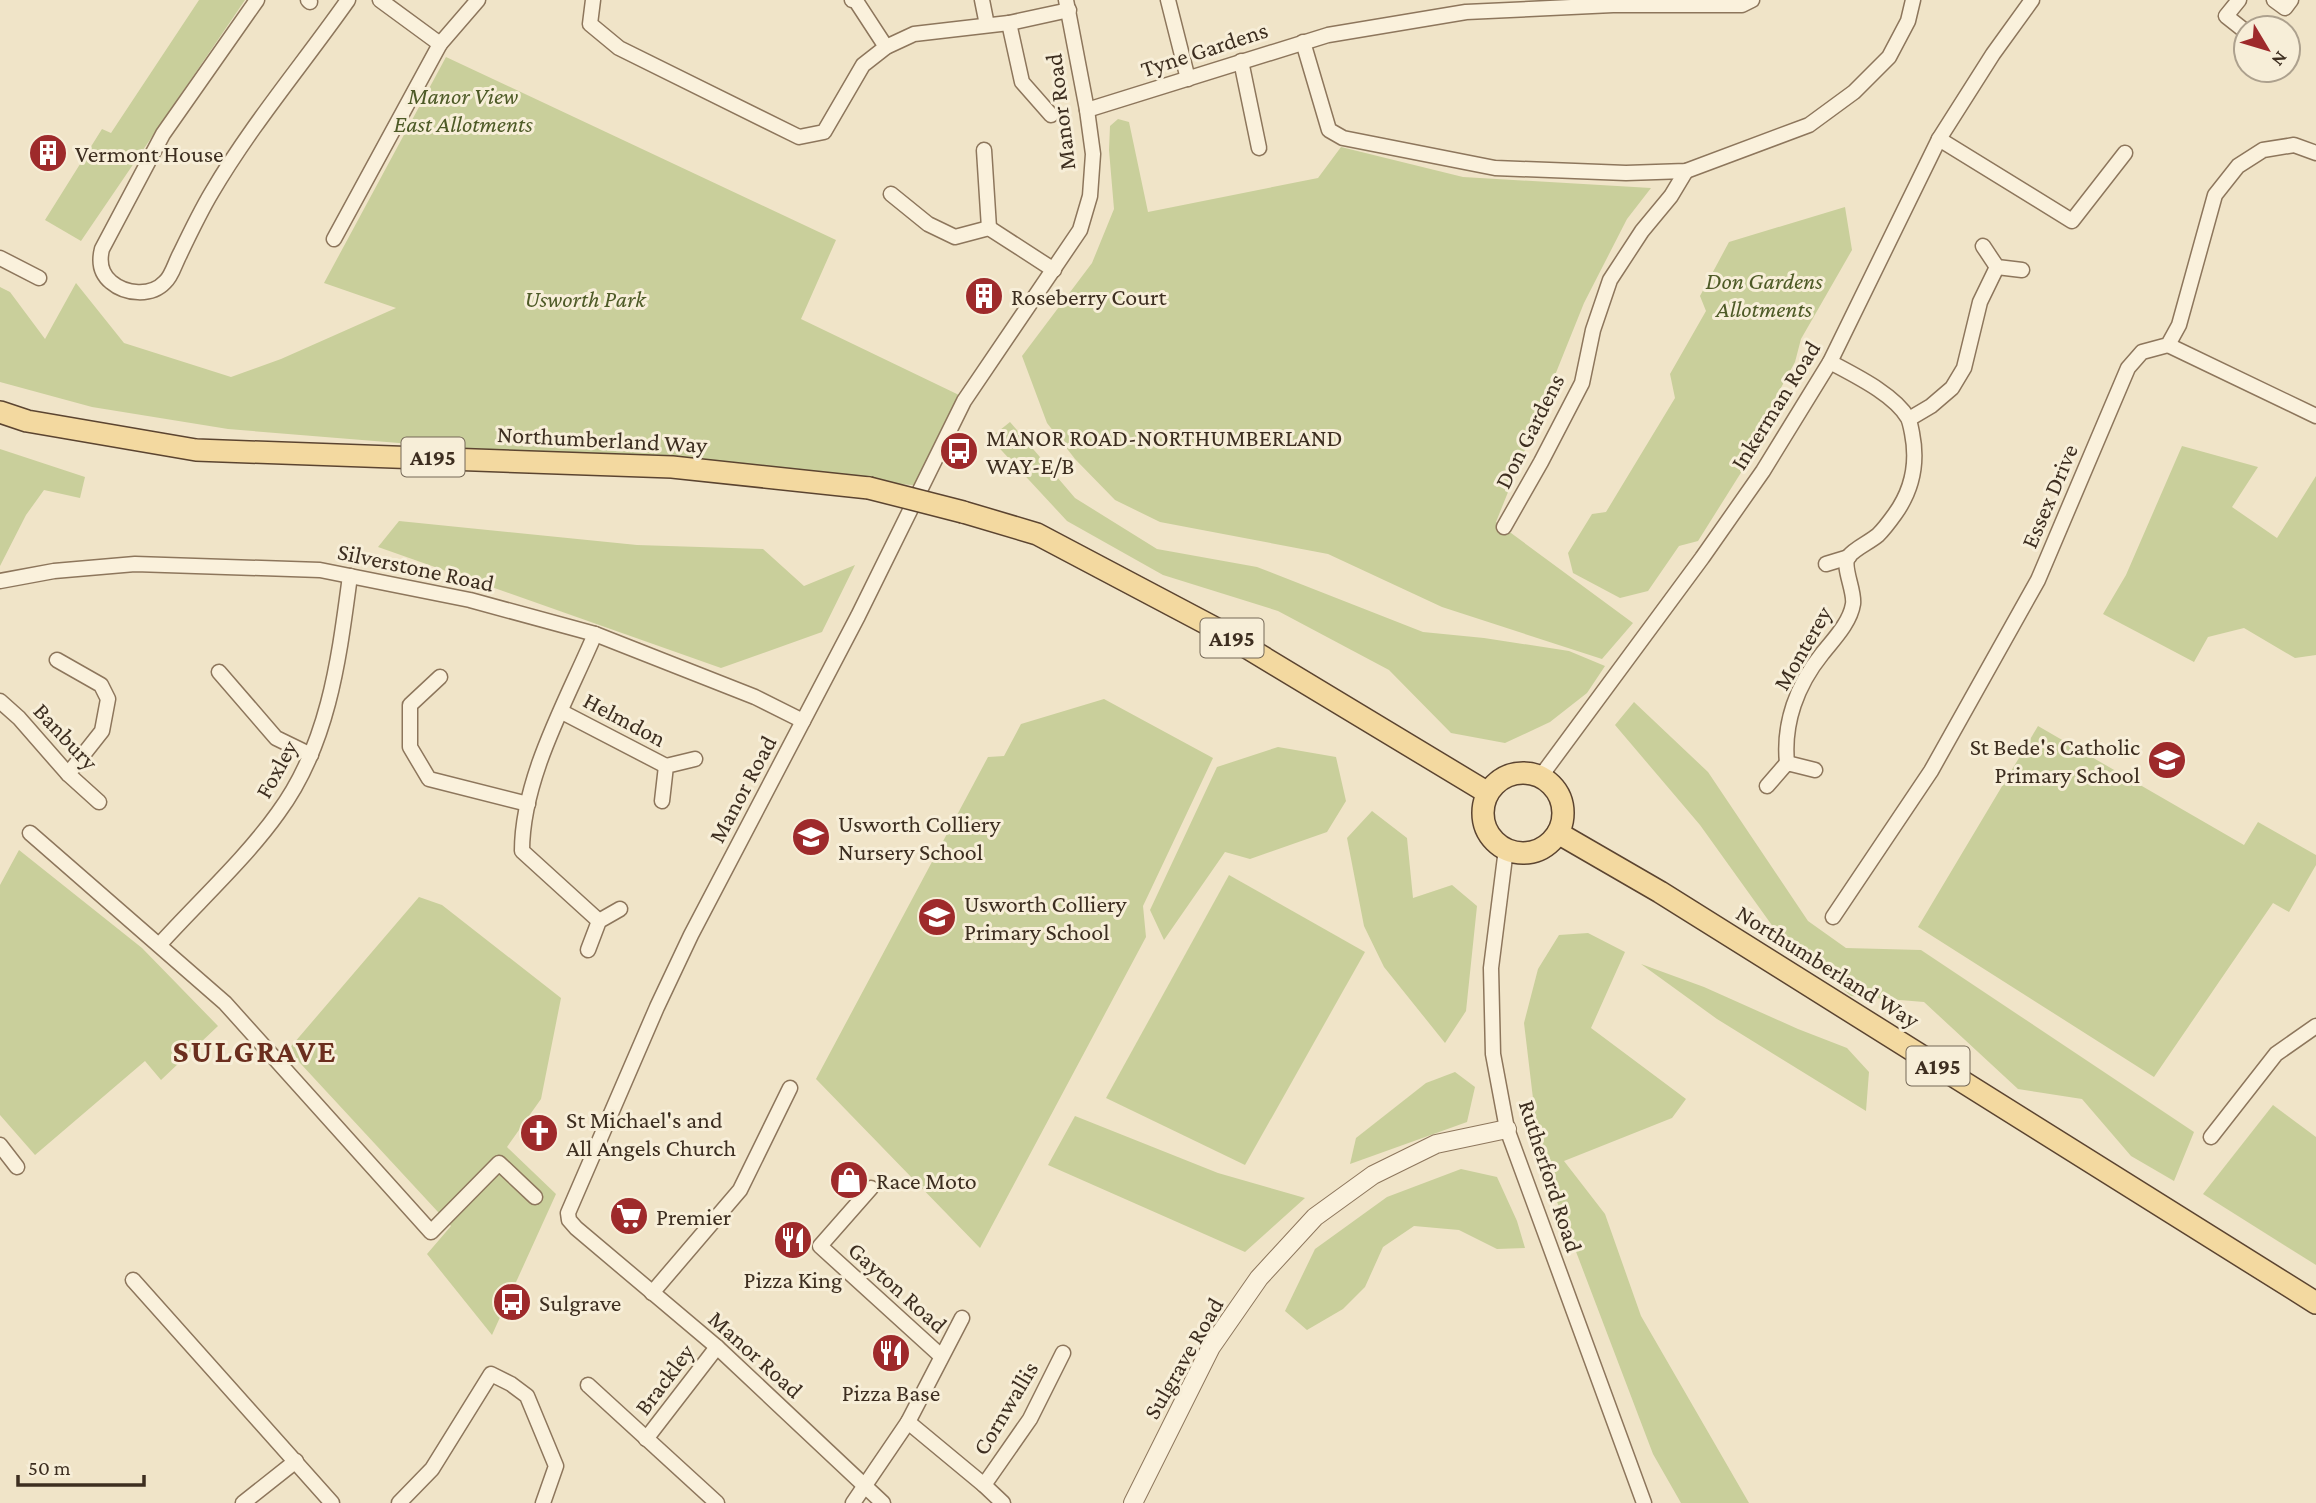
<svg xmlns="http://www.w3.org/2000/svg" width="2316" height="1503" font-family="'Crimson Pro',serif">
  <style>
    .green { fill: #c9cf9b }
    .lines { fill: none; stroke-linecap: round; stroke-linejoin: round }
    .minor-casing { stroke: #8d765c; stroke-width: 17 }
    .tertiary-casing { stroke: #8d765c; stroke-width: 20 }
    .primary-casing { stroke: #5b4430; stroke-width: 24 }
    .minor { stroke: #faf1dc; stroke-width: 14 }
    .tertiary { stroke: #faf1dc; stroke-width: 18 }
    .primary { stroke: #f3d9a0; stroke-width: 21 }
    .primary-bridge-casing { stroke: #5b4430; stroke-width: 24; stroke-linecap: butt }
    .primary-bridge { stroke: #f3d9a0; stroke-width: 21 }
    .labels { text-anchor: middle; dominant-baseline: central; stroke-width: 6; stroke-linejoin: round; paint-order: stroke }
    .shield { fill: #f7eed8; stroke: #756857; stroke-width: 2 }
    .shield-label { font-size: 23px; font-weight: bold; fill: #3d2e20 }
    .street-label { font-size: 24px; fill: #3d2e20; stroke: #f7eed8 }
    .park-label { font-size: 24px; font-style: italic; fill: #4d5a26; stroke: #f7eed8 }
    .poi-label { font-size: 24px; fill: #3d2e20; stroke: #f7eed8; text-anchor: start }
    .district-label { font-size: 32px; font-weight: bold; letter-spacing: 2px; fill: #6b2e1e; stroke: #f7eed8 }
  </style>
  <rect width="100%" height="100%" fill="#f0e4c8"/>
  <g class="green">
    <polygon points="199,0 245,0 81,241 45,220 102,129 111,133"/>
    <polygon points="446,57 836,240 801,319 959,395 924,486 228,429 92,407 0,382 0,287 10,292 45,339 76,283 124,343 231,377 281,359 396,308 324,283"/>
    <polygon points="1118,119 1129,122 1148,212 1318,178 1341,147 1463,177 1651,188 1627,219 1584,303 1496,522 1633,623 1602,659 1442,607 1328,554 1160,522 1115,500 1075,459 1047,423 1022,356 1092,263 1114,209 1109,150 1110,126"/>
    <polygon points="1845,207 1852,250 1801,339 1795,362 1763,421 1759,444 1698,541 1679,546 1648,591 1620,598 1573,573 1568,553 1592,514 1606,512 1675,398 1670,374 1706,311 1700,296 1729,242"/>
    <polygon points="1010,422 1075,498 1157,549 1257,567 1423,632 1484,638 1569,651 1605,666 1587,693 1550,722 1505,743 1451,733 1389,670 1278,611 1163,575 1067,521 990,438"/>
    <polygon points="2182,446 2258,467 2232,507 2277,538 2316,476 2316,655 2295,658 2244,628 2208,637 2194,662 2103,614 2126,575"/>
    <polygon points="0,449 85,477 80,498 44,490 26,515 0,566"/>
    <polygon points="399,521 637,545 763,549 804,586 855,565 822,632 721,668 378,547"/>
    <polygon points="1104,699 1213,758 1143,906 1146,937 980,1248 816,1079 988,757 1004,756 1021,724"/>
    <polygon points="1634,702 1708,772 1808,921 1846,948 1921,950 2194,1132 2174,1181 2131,1156 2082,1099 2018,1089 1924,1002 1851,996 1781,938 1700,825 1615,725"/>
    <polygon points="2038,726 2244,845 2258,822 2316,855 2316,865 2289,912 2273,903 2154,1077 1918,927"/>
    <polygon points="1278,747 1336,757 1346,801 1327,832 1250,859 1225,852 1164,940 1150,910 1217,767"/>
    <polygon points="1372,811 1407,838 1413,898 1452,885 1477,906 1466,1011 1445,1043 1384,967 1364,926 1347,838"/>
    <polygon points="19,850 142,948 218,1026 161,1080 145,1061 35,1155 0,1115 0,885"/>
    <polygon points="1229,875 1365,952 1245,1165 1106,1098"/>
    <polygon points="419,897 442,905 561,998 541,1099 507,1147 556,1194 492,1335 427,1254 451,1226 288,1050"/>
    <polygon points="1588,933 1625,952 1591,1028 1686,1099 1672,1118 1564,1161 1605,1214 1641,1316 1749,1503 1681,1503 1653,1454 1540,1157 1524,1023 1538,969 1559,935"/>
    <polygon points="1641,964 1704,987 1798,1029 1847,1048 1869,1072 1866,1111 1717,1019"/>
    <polygon points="1455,1072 1475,1087 1467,1122 1350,1164 1356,1138 1426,1083"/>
    <polygon points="2273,1105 2316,1137 2316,1265 2203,1194"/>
    <polygon points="1075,1116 1218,1173 1305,1198 1245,1252 1048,1165"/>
    <polygon points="1461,1169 1497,1177 1517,1221 1525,1248 1497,1249 1459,1230 1414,1226 1383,1247 1365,1287 1343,1309 1307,1330 1285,1311 1315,1249 1387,1197"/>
  </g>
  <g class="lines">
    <defs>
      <g id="minor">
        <path d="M257 0 163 134 102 249C99 261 100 273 111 282 125 294 151 297 165 282 172 276 175 263 180 254 190 233 200 212 212 192 252 124 303 64 348 0"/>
        <polyline points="308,0 310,2"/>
        <polyline points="380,0 440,44"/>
        <polyline points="593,0 590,24 619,48 799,137 824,132 863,65 886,47 914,34 1009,23 1069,10"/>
        <polyline points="852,0 856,1 886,47"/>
        <polyline points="982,0 987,25"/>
        <polyline points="1168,0 1188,79"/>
        <polyline points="2239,0 2226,16 2245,31"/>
        <polyline points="2274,0 2285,8 2291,0"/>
        <polyline points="1009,23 1022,82 1051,115"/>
        <polyline points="1303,42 1329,130 1343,138 1495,168 1626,173 1686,171 1809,125 1854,92 1889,57 1908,21 1913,0"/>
        <polyline points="1241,61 1259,148"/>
        <polyline points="1087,110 1328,35 1466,12 1613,5 1742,5 1752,0"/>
        <polyline points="1939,139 2072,221 2125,153"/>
        <polyline points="984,150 989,228"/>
        <polyline points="891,194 928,224 955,237 989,228 1054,270"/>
        <polyline points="334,239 440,44 478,0"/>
        <polyline points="1983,246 1997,267 2022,270"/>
        <polyline points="0,258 39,278"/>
        <polyline points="2168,345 2316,416"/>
        <polyline points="1909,419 1931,406 1952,388 1964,368 1980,302 1997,267"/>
        <polyline points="1504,527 1541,462 1582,383 1593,330 1610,280 1642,231 1671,196 1686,171"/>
        <polyline points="1826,564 1849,557"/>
        <polyline points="0,581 54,571 135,564 320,570 470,600 595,634 755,697 803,721"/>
        <path d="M595 634C567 700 522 778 522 851L599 921"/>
        <polyline points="57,660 101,685 108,699 102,731 68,774"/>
        <polyline points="219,672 276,738 311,755"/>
        <polyline points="440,677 410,705 410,747 429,779 528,804"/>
        <polyline points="0,701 19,718 68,774 99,802"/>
        <polyline points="562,712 666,766"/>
        <path d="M1787 763C1783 723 1797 685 1822 654 1833 640 1850 623 1853 604 1855 591 1842 567 1848 557 1855 548 1870 542 1878 535 1884 529 1890 521 1895 514 1913 489 1918 463 1912 433 1911 428 1910 422 1908 418 1894 394 1854 375 1830 362"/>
        <polyline points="1541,776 1702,558 1763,471 1830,362 1939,139 1993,54 2032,0"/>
        <polyline points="1767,786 1787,763 1815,770"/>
        <polyline points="662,801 666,766 695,759"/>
        <polyline points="30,833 225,1003 431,1232 499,1163 535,1197"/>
        <polyline points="1506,849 1491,968 1493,1054 1507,1129 1644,1503"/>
        <polyline points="1833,917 1931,771 2038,580 2128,368 2142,352 2168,345 2179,325 2215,195 2238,166 2263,150 2294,145 2316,153"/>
        <path d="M160 944C198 902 246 858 278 813 329 744 339 658 350 576"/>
        <polyline points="588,950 599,921 620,909"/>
        <polyline points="2211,1137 2276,1054 2316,1026"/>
        <polyline points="0,1145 17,1167"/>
        <polyline points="871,1188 820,1246 941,1356"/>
        <polyline points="133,1280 332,1503"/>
        <polyline points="652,1293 740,1190 790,1088"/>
        <polyline points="588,1385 717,1503"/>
        <polyline points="908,1422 984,1485 1003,1503"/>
        <polyline points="646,1439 717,1347"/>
        <polyline points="984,1485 1030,1419 1063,1353"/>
        <polyline points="243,1503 296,1461"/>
        <polyline points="399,1503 432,1469 491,1374 511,1384 527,1396 556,1466 543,1503"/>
        <polyline points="853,1503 908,1422 962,1318"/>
        <polyline points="883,1503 717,1347 576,1228 569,1220 568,1213 657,1007 691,935 858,616 964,401 1080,230 1090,196 1093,154 1087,110 1066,0"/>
      </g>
      <polyline id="tertiary" points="1133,1503 1211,1347 1259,1278 1315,1217 1373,1175 1436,1144 1507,1129"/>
      <g id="primary">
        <polyline points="0,412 27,421 196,450 672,467 869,488"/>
        <polyline points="963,512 1037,534 1213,627 1488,793"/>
        <circle cx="1523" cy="813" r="40"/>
        <polyline points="1558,833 1660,892 2316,1303"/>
      </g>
    </defs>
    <use href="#minor" class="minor-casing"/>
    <use href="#tertiary" class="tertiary-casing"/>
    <use href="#primary" class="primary-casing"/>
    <use href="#minor" class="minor"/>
    <use href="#tertiary" class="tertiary"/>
    <use href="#primary" class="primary"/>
    <defs>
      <polyline id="primary-bridge" points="869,488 963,512"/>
    </defs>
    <use href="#primary-bridge" class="primary-bridge-casing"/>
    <use href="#primary-bridge" class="primary-bridge"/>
  </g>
  <defs>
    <symbol id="building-disc" viewBox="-11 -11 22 22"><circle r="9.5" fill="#9e2a2b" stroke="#f7eed8"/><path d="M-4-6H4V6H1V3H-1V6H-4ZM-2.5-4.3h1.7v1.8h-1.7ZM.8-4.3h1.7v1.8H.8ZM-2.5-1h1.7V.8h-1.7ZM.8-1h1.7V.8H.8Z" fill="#fff"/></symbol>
    <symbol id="bus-disc" viewBox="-11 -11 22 22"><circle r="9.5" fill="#9e2a2b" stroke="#f7eed8"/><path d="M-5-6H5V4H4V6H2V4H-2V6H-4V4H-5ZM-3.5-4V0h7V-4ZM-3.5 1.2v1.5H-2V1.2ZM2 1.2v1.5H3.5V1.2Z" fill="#fff"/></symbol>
    <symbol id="school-disc" viewBox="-11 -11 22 22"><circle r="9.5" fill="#9e2a2b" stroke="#f7eed8"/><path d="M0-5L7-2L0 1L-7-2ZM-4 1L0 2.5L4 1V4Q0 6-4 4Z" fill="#fff"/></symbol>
    <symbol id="church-disc" viewBox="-11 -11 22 22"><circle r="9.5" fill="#9e2a2b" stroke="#f7eed8"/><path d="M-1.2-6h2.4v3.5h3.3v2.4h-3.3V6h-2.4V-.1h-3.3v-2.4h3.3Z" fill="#fff"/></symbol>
    <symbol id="shop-disc" viewBox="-11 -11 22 22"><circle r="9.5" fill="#9e2a2b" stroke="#f7eed8"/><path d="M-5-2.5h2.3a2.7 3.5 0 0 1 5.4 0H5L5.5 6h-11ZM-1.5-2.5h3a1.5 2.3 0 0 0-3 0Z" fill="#fff"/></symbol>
    <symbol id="supermarket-disc" viewBox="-11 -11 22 22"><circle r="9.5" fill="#9e2a2b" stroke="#f7eed8"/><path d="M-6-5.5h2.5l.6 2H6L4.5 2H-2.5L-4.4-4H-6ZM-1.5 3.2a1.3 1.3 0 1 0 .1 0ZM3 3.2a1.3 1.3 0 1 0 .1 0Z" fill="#fff"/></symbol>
    <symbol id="restaurant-disc" viewBox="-11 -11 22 22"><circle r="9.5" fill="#9e2a2b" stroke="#f7eed8"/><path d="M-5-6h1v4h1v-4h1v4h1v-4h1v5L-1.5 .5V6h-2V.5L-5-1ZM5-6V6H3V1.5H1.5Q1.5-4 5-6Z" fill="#fff"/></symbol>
  </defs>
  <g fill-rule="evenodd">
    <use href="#building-disc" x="26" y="131" width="44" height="44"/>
    <use href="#building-disc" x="962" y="274" width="44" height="44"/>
    <use href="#bus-disc" x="937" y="429" width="44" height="44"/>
    <use href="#school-disc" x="2145" y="738" width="44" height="44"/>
    <use href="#school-disc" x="789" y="815" width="44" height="44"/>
    <use href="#school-disc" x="915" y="895" width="44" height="44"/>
    <use href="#church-disc" x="517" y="1111" width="44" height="44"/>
    <use href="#shop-disc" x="827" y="1158" width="44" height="44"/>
    <use href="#supermarket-disc" x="607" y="1194" width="44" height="44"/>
    <use href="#restaurant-disc" x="771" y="1218" width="44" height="44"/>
    <use href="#bus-disc" x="490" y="1280" width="44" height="44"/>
    <use href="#restaurant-disc" x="869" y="1331" width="44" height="44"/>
  </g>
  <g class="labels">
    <g class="shield">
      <rect x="401.5" y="437.5" width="63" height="39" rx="5"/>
      <rect x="1200.5" y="618.5" width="63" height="39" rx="5"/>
      <rect x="1906.5" y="1046.5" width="63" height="39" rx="5"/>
    </g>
    <g class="shield-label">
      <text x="433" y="457">A195</text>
      <text x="1232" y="638">A195</text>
      <text x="1938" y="1066">A195</text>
    </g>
    <g class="street-label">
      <text transform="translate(1204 49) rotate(-18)">Tyne Gardens</text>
      <text transform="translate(1060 112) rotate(-97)">Manor Road</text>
      <text transform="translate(1775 405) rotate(-58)">Inkerman Road</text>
      <text transform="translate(1529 431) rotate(-63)">Don Gardens</text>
      <text transform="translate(602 439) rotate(3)">Northumberland Way</text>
      <text transform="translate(2049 496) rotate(-67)">Essex Drive</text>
      <text transform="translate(416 567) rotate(12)">Silverstone Road</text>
      <text transform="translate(1802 648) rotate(-60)">Monterey</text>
      <text transform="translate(625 719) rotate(28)">Helmdon</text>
      <text transform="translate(66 736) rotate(47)">Banbury</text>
      <text transform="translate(276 769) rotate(-61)">Foxley</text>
      <text transform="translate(742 789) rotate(-62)">Manor Road</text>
      <text transform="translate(1828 966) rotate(32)">Northumberland Way</text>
      <text transform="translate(1551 1176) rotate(72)">Rutherford Road</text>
      <text transform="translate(898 1287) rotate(42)">Gayton Road</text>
      <text transform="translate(756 1354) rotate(42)">Manor Road</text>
      <text transform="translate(1183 1358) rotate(-60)">Sulgrave Road</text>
      <text transform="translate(664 1379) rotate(-53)">Brackley</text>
      <text transform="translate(1005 1408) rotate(-59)">Cornwallis</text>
    </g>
    <g class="park-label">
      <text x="463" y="95">Manor View<tspan x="463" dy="28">East Allotments</tspan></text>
      <text x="1764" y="280">Don Gardens<tspan x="1764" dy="28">Allotments</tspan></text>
      <text x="585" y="298">Usworth Park</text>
    </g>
    <g class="poi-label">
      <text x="75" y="153">Vermont House</text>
      <text x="1011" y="296">Roseberry Court</text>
      <text x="986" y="437">MANOR ROAD-NORTHUMBERLAND<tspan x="986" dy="28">WAY-E/B</tspan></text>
      <text x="2140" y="746" text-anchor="end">St Bede's Catholic<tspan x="2140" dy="28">Primary School</tspan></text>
      <text x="838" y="823">Usworth Colliery<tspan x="838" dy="28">Nursery School</tspan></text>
      <text x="964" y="903">Usworth Colliery<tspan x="964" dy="28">Primary School</tspan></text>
      <text x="566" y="1119">St Michael's and<tspan x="566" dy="28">All Angels Church</tspan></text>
      <text x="876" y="1180">Race Moto</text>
      <text x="656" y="1216">Premier</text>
      <text x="793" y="1279" text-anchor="middle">Pizza King</text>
      <text x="539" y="1302">Sulgrave</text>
      <text x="891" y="1392" text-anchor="middle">Pizza Base</text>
    </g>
    <g class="district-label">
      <text x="255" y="1051">SULGRAVE</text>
    </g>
  </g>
  <g transform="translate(2267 49) rotate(128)"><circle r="33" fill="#f7eed8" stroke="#ada18e" stroke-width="2"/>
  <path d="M0-5L12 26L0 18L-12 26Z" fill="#9e2a2b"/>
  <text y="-10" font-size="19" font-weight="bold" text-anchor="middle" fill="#3d2e20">N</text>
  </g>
  <path d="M18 1475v10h126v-10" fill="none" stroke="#3d2e20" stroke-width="3.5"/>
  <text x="28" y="1475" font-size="21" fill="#3d2e20" stroke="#f7eed8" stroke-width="5" paint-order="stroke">50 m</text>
</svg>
